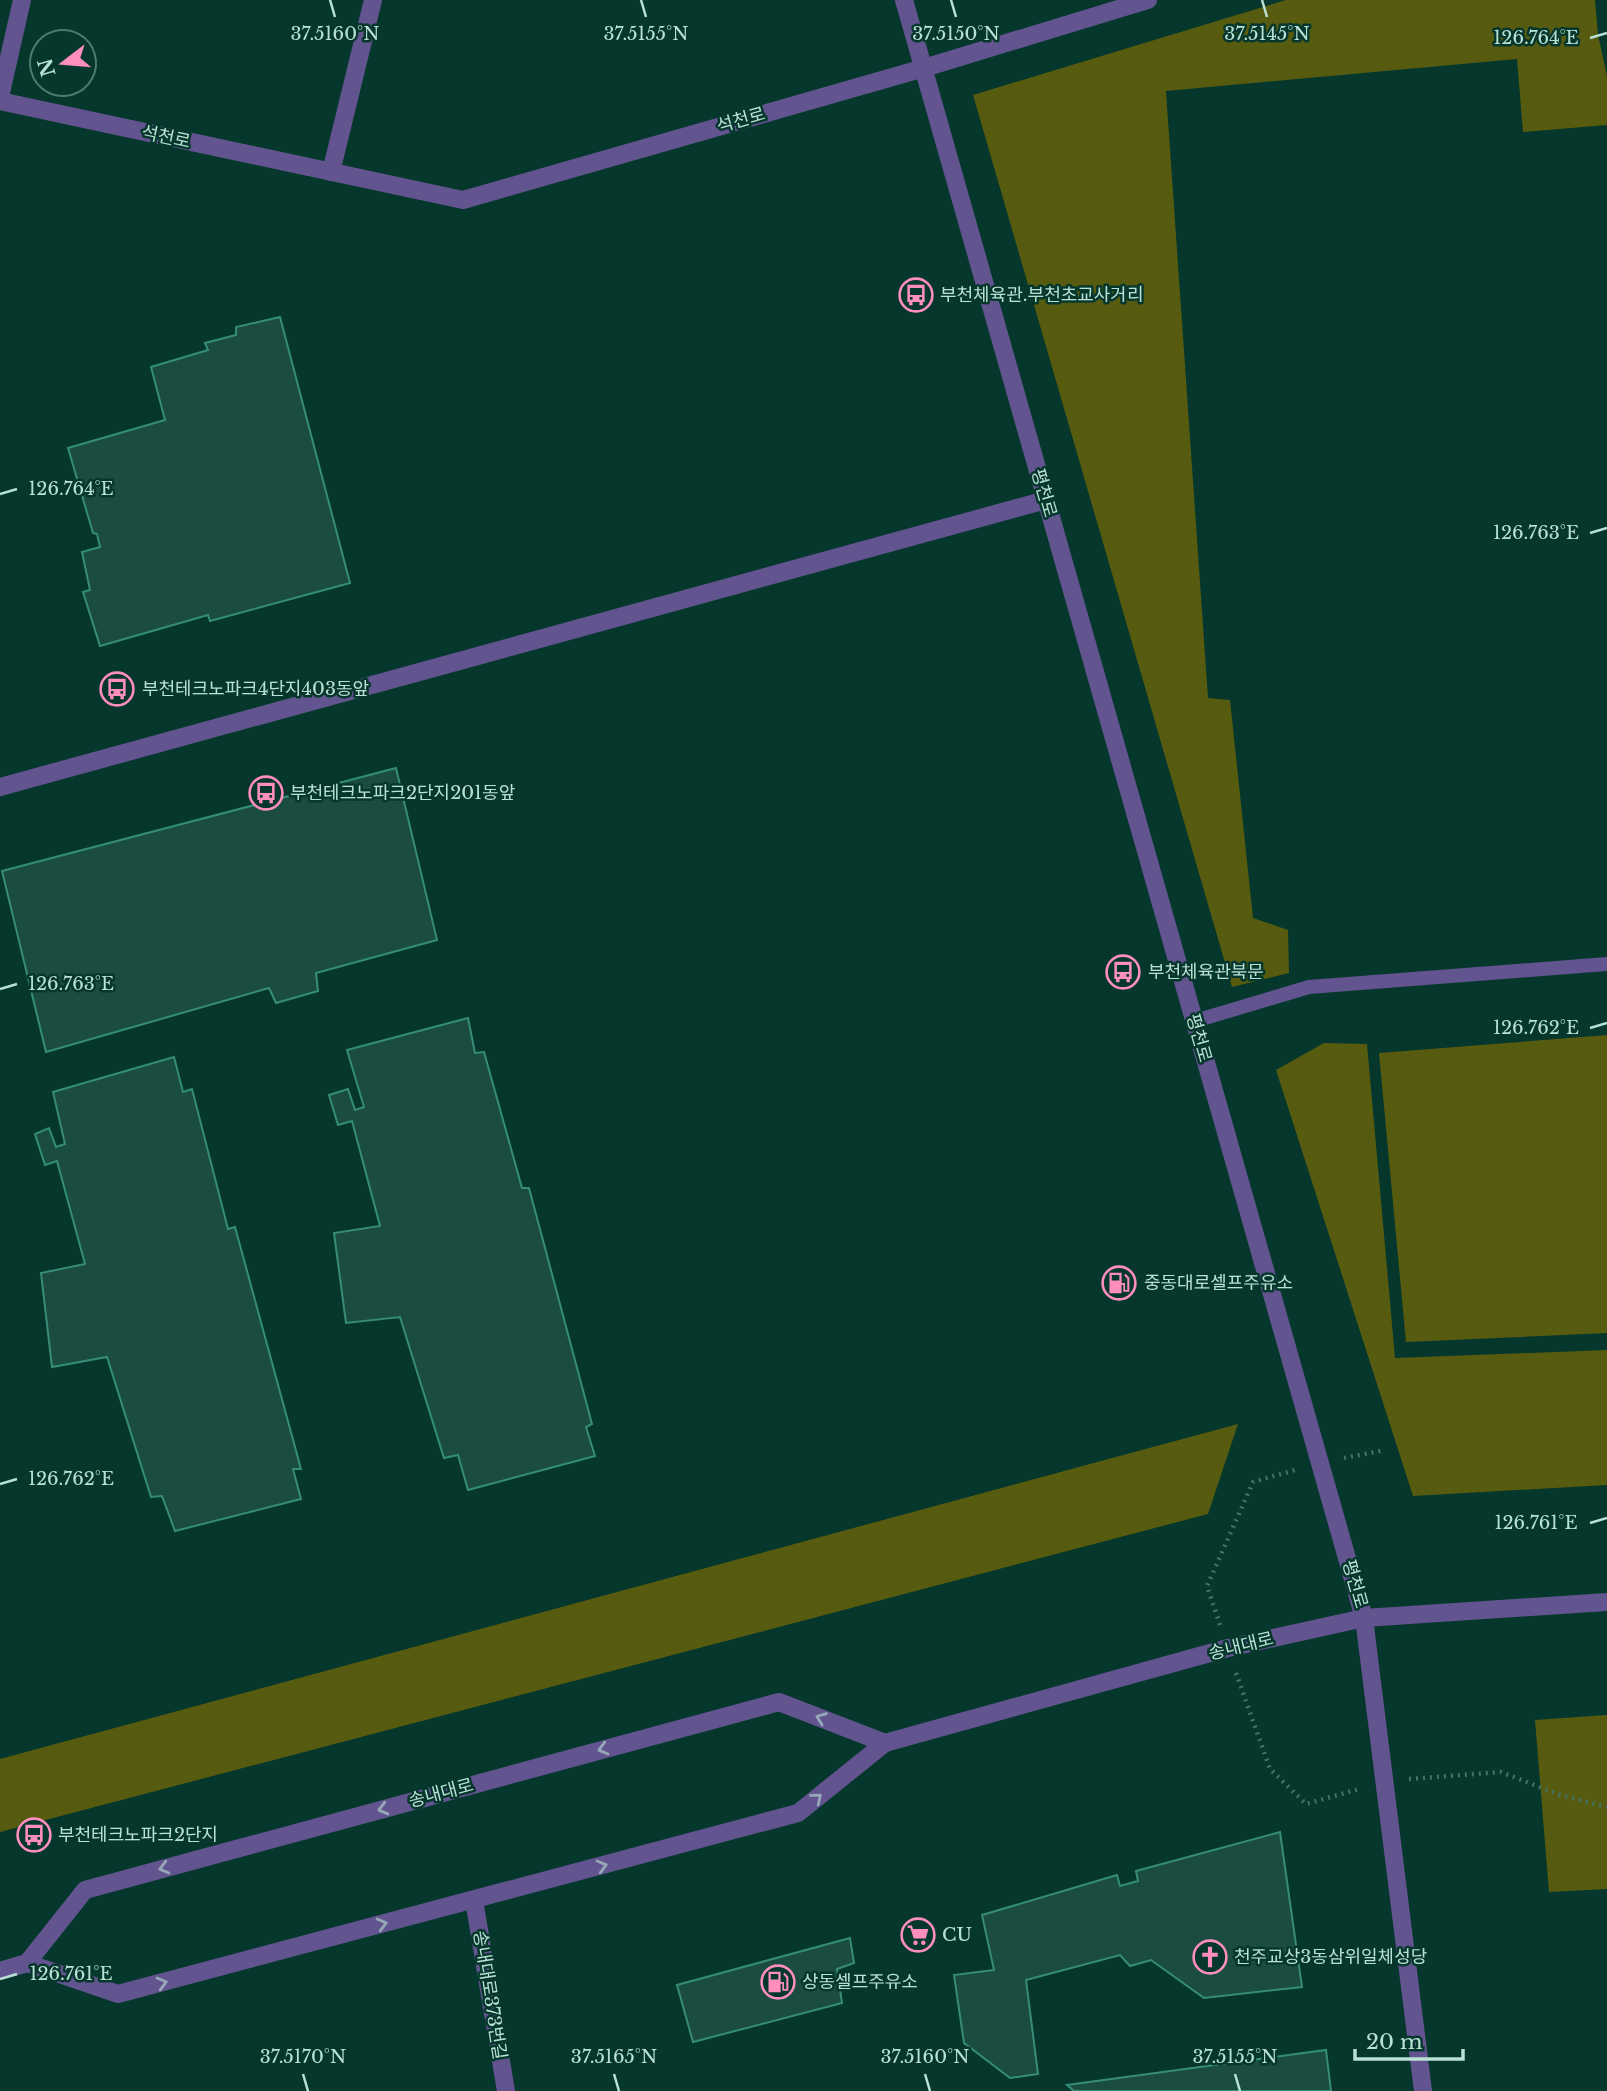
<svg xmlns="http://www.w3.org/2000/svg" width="1607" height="2091" font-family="'Libre Baskerville','Noto Sans KR',serif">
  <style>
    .green { fill: #565b10 }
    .building { fill: #1a4d40; stroke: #368d77; stroke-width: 2 }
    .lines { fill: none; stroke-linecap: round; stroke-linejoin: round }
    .path { stroke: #447266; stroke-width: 4.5; stroke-dasharray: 2 5; stroke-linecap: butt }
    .service { stroke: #62548f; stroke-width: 14 }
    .minor { stroke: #62548f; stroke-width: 18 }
    .tertiary { stroke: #62548f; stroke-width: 18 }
    .oneway { stroke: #96a8b8 }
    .ticks { fill: none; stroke: #b9e0d4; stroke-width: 2.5 }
    .labels { text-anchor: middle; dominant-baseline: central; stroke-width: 5; stroke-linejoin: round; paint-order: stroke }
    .street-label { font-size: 18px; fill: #b9e0d4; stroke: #06372c }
    .poi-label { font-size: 18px; fill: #b9e0d4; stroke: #06372c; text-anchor: start }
    .ticks-label { font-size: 18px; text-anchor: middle; fill: #b9e0d4; stroke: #06372c; stroke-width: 5; stroke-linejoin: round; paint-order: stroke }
  </style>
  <rect width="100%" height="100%" fill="#06372c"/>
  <g class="green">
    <polygon points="1286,0 1595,0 1598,35 1607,76 1607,125 1523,132 1517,59 1166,91 1208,698 1230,700 1253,918 1288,930 1289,973 1232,987 973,95"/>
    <polygon points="1607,1035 1607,1333 1406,1342 1379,1053"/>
    <polygon points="1324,1043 1367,1044 1395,1358 1607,1350 1607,1485 1413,1496 1276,1070"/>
    <polygon points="1238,1424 1208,1514 0,1832 0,1759"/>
    <polygon points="1607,1715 1607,1889 1549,1892 1535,1720"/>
  </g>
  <g class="building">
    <polygon points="280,317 350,583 210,621 208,615 100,646 83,592 90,590 82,552 100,547 97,534 93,533 68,448 165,420 151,367 208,350 205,343 236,335 236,327"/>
    <polygon points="396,768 437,940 316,973 318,991 276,1003 269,988 46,1052 2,871"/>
    <polygon points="468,1018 475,1053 484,1052 522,1188 529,1188 592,1424 586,1427 595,1456 468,1490 458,1455 444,1458 400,1317 346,1323 334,1233 380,1226 352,1121 338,1125 329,1095 348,1089 355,1110 364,1107 347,1050"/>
    <polygon points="174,1057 183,1092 192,1089 228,1229 235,1227 301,1469 293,1469 301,1499 175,1531 162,1496 151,1497 107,1357 52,1367 41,1273 85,1264 57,1161 45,1165 35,1134 49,1128 56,1147 65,1144 53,1092"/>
    <polygon points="1280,1832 1302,1987 1204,1998 1151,1960 1130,1966 1120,1955 1026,1980 1038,2074 1010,2078 964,2043 954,1975 994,1970 982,1915 1117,1875 1120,1886 1138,1881 1136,1871"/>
    <polygon points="850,1938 854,1963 837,1969 842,2003 693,2042 677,1985"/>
    <polygon points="1326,2050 1331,2091 1074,2091 1067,2085"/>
  </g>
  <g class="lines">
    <g class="path">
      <polyline points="1344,1458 1385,1450"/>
      <polyline points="1220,1625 1207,1586 1253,1482 1295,1470"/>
      <polyline points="1236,1673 1270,1769 1306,1804 1359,1789"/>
      <polyline points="1409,1779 1501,1772 1560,1795 1607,1807"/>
    </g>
    <polyline class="service" points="1195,1021 1309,987 1607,964"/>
    <g class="minor">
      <polyline points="904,0 1364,1618 1423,2091"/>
      <polyline points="0,97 22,0"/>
      <polyline points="331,172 373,0"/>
      <polyline points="0,787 1046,500"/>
      <polyline points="474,1900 506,2091"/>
    </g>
    <g class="tertiary">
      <polyline points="0,101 463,200 924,68 1148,0"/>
      <polyline points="27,1963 85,1890 779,1702 885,1743"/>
      <polyline points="0,1971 27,1963 118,1994 798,1813 885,1743 1228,1648 1364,1618 1607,1602"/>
    </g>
  </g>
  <defs><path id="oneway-chevron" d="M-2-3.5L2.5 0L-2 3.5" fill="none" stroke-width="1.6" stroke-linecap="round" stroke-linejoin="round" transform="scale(1.75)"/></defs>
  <g class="oneway">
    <use href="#oneway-chevron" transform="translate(821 1718) rotate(-159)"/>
    <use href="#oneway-chevron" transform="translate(603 1749) rotate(165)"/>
    <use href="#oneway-chevron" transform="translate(817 1798) rotate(-39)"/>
    <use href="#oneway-chevron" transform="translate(383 1809) rotate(165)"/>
    <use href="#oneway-chevron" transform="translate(602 1866) rotate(-15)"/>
    <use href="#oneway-chevron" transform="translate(164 1868) rotate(165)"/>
    <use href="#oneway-chevron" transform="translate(382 1924) rotate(-15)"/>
    <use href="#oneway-chevron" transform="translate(162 1983) rotate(-15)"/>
  </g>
  <path class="ticks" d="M330 0 335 17M641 0 646 17M951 0 956 17M1262 0 1267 17M1590 38 1607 33M0 494 17 489M1590 533 1607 528M0 989 17 984M1590 1028 1607 1023M0 1484 17 1479M1590 1523 1607 1518M0 1979 17 1974M303 2074 308 2091M614 2074 619 2091M925 2074 930 2091M1235 2074 1240 2091"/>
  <defs>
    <symbol id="bus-ring" viewBox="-11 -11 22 22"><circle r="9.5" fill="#06372c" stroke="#fd8ebe" stroke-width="1.5"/><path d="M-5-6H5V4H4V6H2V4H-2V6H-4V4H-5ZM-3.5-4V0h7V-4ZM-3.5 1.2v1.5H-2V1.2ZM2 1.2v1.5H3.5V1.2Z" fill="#fd8ebe"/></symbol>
    <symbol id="fuel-ring" viewBox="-11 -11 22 22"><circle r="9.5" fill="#06372c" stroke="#fd8ebe" stroke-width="1.5"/><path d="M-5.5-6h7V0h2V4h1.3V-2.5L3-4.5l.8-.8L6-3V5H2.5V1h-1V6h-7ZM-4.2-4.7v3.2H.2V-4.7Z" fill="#fd8ebe"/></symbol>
    <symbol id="supermarket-ring" viewBox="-11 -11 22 22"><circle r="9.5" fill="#06372c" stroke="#fd8ebe" stroke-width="1.5"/><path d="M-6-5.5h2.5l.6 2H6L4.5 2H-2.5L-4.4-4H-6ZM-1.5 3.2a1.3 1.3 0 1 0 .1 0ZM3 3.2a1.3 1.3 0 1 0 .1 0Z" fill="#fd8ebe"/></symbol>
    <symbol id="church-ring" viewBox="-11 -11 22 22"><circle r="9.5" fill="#06372c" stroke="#fd8ebe" stroke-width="1.5"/><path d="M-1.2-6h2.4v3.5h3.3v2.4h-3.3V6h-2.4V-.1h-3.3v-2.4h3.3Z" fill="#fd8ebe"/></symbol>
  </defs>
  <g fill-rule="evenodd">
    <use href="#bus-ring" x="897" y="276" width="38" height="38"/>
    <use href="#bus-ring" x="98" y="670" width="38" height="38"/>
    <use href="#bus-ring" x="247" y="774" width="38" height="38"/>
    <use href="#bus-ring" x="1104" y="953" width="38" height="38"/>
    <use href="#fuel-ring" x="1100" y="1264" width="38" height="38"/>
    <use href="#bus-ring" x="15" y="1816" width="38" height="38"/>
    <use href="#supermarket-ring" x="899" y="1916" width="38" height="38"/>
    <use href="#church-ring" x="1191" y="1938" width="38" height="38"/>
    <use href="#fuel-ring" x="759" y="1963" width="38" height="38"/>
  </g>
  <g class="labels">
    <g class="street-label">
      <text transform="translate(741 120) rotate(-16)">석천로</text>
      <text transform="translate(166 137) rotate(12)">석천로</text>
      <text transform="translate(1044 493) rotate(74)">평천로</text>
      <text transform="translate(1199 1038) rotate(74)">평천로</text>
      <text transform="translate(1355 1584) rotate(74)">평천로</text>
      <text transform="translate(1241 1646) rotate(-14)">송내대로</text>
      <text transform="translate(441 1793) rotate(-15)">송내대로</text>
      <text transform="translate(490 1995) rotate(81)">송내대로373번길</text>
    </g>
    <g class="poi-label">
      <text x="940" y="295">부천체육관.부천초교사거리</text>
      <text x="142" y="689">부천테크노파크4단지403동앞</text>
      <text x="290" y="793">부천테크노파크2단지201동앞</text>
      <text x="1148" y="972">부천체육관북문</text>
      <text x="1144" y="1283">중동대로셀프주유소</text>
      <text x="58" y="1835">부천테크노파크2단지</text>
      <text x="942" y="1935">CU</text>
      <text x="1234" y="1957">천주교상3동삼위일체성당</text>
      <text x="802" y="1982">상동셀프주유소</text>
    </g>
  </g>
  <g class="ticks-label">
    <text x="335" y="40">37.5160°N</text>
    <text x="646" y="40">37.5155°N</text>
    <text x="956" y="40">37.5150°N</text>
    <text x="1267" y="40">37.5145°N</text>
    <text x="1536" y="44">126.764°E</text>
    <text x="71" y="495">126.764°E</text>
    <text x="1536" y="539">126.763°E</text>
    <text x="71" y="990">126.763°E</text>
    <text x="1536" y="1034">126.762°E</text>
    <text x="71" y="1485">126.762°E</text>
    <text x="1536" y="1529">126.761°E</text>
    <text x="71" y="1980">126.761°E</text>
    <text x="303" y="2063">37.5170°N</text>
    <text x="614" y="2063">37.5165°N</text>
    <text x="925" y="2063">37.5160°N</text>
    <text x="1235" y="2063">37.5155°N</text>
  </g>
  <g transform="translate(63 63) rotate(254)"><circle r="33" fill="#06372c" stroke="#4e7b6f" stroke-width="2"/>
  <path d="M0-5L12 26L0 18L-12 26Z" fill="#fd8ebe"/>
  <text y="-10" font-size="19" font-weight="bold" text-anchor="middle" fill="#b9e0d4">N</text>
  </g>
  <path d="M1355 2049v10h108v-10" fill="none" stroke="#b9e0d4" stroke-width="3.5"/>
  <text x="1366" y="2049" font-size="21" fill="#b9e0d4" stroke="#06372c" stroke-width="5" paint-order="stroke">20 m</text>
</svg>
